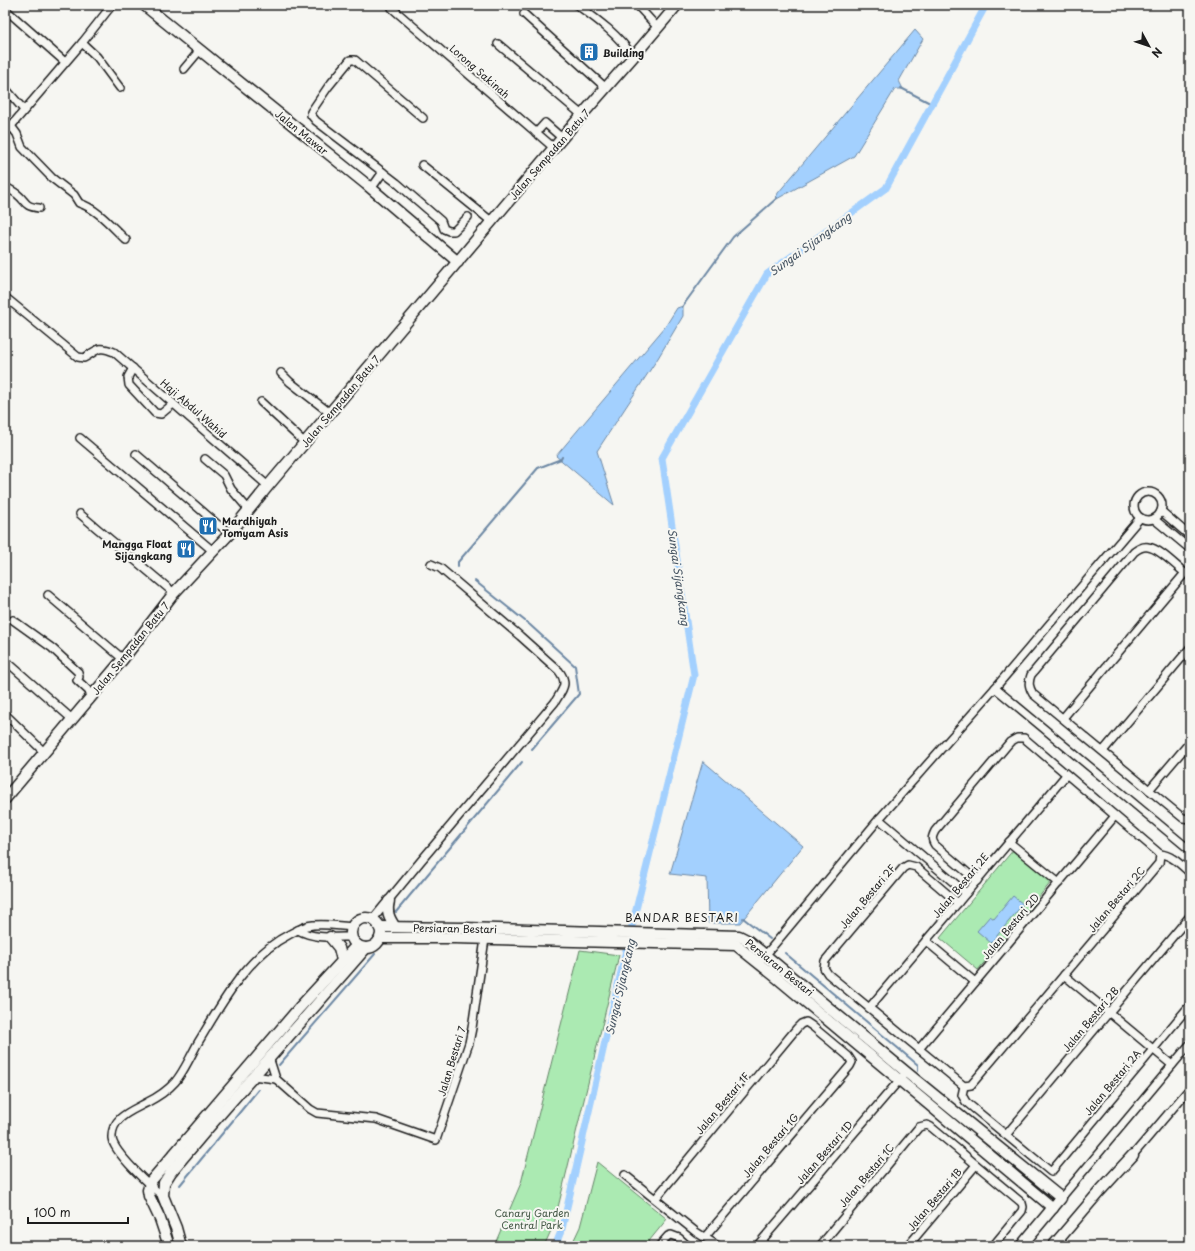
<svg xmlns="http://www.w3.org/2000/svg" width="1195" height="1251" font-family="'Playpen Sans',sans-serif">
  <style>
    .green { fill: #abeab2; stroke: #648367 }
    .water { fill: #a3d0fe; stroke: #6d88a4 }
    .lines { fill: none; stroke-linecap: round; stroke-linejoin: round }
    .stream { stroke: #6d88a4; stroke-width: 2 }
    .canal { stroke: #a3d0fe; stroke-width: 7 }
    .street-casing { stroke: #1c1c1c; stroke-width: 10 }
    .secondary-casing { stroke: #1c1c1c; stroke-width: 13 }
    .street { stroke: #f6f6f2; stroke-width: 7 }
    .secondary { stroke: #f6f6f2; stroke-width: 10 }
    .labels { text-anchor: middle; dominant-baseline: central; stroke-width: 4; stroke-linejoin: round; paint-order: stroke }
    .poi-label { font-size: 10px; font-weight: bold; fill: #1c1c1c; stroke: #f6f6f2; text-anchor: start }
    .street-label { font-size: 10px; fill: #1c1c1c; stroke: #f6f6f2 }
    .park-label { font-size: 10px; fill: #475a49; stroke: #f6f6f2 }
    .water-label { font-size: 11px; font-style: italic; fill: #445260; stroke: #f6f6f2 }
    .neighbourhood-label { font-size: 11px; letter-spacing: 1px; fill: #1c1c1c; stroke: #f6f6f2 }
  </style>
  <rect width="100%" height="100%" fill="#f6f6f2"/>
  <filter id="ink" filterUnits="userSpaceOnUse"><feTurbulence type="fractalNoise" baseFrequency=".025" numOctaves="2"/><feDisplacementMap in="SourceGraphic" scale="8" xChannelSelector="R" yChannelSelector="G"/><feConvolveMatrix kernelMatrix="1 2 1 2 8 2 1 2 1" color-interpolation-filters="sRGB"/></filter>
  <g filter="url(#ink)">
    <g class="green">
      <polygon points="1014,849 1052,881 978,970 940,938"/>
      <polygon points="580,950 619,955 554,1224 544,1246 494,1246 521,1183"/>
      <polygon points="597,1162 667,1219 645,1246 571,1246 580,1227"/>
    </g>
    <g class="water">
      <polygon points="915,30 923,39 899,81 903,89 895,89 854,156 775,200 778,193"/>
      <polygon points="683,306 683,316 658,358 597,451 614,505 556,456 665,327 677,308"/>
      <polygon points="703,761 803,846 740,923 708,923 707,878 670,874"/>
      <polygon points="1013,896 1023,904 991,943 977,931 990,916 994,919"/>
    </g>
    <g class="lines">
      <g class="stream">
        <polyline points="901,88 932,104"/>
        <polyline points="682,307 733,237 777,198"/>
        <polyline points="458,567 458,562 538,468 561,459 562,457"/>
        <polyline points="475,581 530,625 575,666 579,694 532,749"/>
        <polyline points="396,912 522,762"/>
        <polyline points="743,918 770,939"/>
        <polyline points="785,953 918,1065 918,1070"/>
        <polyline points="279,1065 375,954"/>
        <polyline points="180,1185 258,1090"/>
      </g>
      <polyline class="canal" points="555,1246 562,1229 626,950 694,675 662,458 767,274 886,188 986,5"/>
      <defs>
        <g id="street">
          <path d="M577 5C598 20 620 36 633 57"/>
          <polyline points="637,5 658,28"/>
          <polyline points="392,8 554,148"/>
          <polyline points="5,9 65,62"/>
          <polyline points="524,14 606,88"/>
          <polyline points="82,43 97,57 120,88"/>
          <polyline points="498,44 582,115"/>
          <polyline points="184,69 200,50"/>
          <polyline points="5,88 24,110"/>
          <polyline points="423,118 355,60 350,60 328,87 311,112 311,115 316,121 397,183 441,221 444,229 449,231 454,231 468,217"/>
          <path d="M11 126 17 134 22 147 52 178 74 195 79 203C98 209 112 227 126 240"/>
          <polyline points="5,133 82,43 112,5"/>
          <polyline points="536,133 545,123 562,138"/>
          <polyline points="422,165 491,221"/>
          <path d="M5 187C9 189 13 191 17 194 27 202 23 206 39 208"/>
          <polyline points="371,189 383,172"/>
          <path d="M5 297 78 357 84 358C98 350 98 345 114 352L268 486"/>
          <polyline points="133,368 128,377 129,385 155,413 161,414 173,404"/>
          <polyline points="281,373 290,382 330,413"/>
          <polyline points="261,402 305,443"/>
          <polyline points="80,438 213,551"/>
          <polyline points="136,454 216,523 230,533"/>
          <polyline points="205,459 224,475 231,489 249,510"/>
          <circle cx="1148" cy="506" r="14"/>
          <polyline points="1161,511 1190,536"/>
          <polyline points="80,514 174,593"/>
          <polyline points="1154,519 1190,549"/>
          <path d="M1185 573C1176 566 1159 548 1148 547 1143 546 1138 549 1134 552L1031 675C1028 683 1029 687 1033 694L1183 818 1190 819"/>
          <polyline points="48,595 123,659"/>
          <polyline points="13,620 52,648 78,672 79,677 77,680 92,694"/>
          <polyline points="5,660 72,719"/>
          <polyline points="995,688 1190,850"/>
          <polyline points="5,714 44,752"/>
          <polyline points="1063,718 1185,573 1190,573"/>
          <polyline points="1103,751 1190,648"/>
          <polyline points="1149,790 1190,742"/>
          <polyline points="879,819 966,893"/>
          <polyline points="1009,842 1059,883"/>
          <path d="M1160 854C1172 855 1181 865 1190 873"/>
          <path d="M977 881 935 845C931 839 932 837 935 831L1010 742 1017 738H1024L1160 854"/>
          <polyline points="958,903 916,867 908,865 903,868 839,944 825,961 824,968 828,974 964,1086"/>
          <path d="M373 919 420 862 555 702C562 690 569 684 559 671L520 636 440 568 431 564"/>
          <path d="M298 930C314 939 333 937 351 937"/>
          <polyline points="926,941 975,982"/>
          <polyline points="763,958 879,819 995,688 1140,518"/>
          <polyline points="1064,975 1172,1065"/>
          <polyline points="869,1008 1066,775"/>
          <polyline points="919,1049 1115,816"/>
          <polyline points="269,1057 276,1079 310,1109 317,1113 376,1119 436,1140 469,1043 472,1028 485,939"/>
          <polyline points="253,1076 276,1079"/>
          <polyline points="964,1086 962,1095 966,1102 1051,1172 1190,1005"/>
          <polyline points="964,1086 971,1085 1159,863 1160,854"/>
          <polyline points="1006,1135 1190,916"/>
          <polyline points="1133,1155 1190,1088"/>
          <polyline points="625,1175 696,1232 718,1246"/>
          <path d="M163 1196C151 1187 113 1152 112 1138 111 1118 131 1111 146 1103 156 1098 167 1091 175 1082 184 1072 192 1053 199 1041 223 1001 248 955 290 934 296 931 301 928 307 926 321 923 338 926 352 927"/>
          <polyline points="656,1198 797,1028 801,1024 806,1022 812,1026 848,1056 852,1062 850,1066 705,1237"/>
          <polyline points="1061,1198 1190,1044"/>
          <polyline points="659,1246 668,1236 671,1235 679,1238 688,1246"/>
          <polyline points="757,1246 902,1077"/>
          <polyline points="820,1246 919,1127 927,1125 931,1127 1022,1203 1023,1207 1022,1211 993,1246"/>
          <polyline points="908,1246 976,1165"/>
        </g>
        <g id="secondary">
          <polyline points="144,5 366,184 458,262"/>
          <polyline points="5,799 123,659 174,593 230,533 268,486 574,124 633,57 677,5"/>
          <path d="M389 901C386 912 389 918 395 927"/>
          <circle cx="366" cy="933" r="15"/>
          <polyline points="379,927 463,928 739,936 747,940 906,1072 1061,1198 1021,1246"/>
          <polyline points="330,937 339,948 342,960"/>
          <polyline points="380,938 454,938 736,945 776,977 1053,1208"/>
          <polyline points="169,1246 160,1219 149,1196 148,1190 151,1181 299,1008 357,945"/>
          <polyline points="181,1246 176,1228 163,1196 164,1183 171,1172 209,1127 366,948"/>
          <polyline points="1053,1246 1099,1192 1133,1155"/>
        </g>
      </defs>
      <use href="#street" class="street-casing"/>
      <use href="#secondary" class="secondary-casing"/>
      <use href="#street" class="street"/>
      <use href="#secondary" class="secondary"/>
    </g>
  </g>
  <defs>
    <symbol id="building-square" viewBox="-11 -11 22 22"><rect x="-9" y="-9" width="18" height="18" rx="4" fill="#1f6fb2" stroke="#f6f6f2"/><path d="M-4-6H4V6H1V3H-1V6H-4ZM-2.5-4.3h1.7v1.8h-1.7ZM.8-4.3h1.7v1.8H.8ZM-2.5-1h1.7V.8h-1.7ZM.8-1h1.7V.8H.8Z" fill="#fff"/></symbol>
    <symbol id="restaurant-square" viewBox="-11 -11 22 22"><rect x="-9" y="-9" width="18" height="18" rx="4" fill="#1f6fb2" stroke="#f6f6f2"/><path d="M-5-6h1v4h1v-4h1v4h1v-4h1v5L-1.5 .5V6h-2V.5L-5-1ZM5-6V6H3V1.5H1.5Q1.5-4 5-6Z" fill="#fff"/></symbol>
  </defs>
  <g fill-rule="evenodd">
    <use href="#building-square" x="578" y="41" width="22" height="22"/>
    <use href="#restaurant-square" x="197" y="515" width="22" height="22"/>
    <use href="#restaurant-square" x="175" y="538" width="22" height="22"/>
  </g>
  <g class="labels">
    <g class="poi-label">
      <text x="603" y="52">Building</text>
      <text x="222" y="520">Mardhiyah<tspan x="222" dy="12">Tomyam Asis</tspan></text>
      <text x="172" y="543" text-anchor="end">Mangga Float<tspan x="172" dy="12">Sijangkang</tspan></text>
    </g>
    <g class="street-label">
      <text transform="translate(480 71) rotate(41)">Lorong Sakinah</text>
      <text transform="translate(302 132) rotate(39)">Jalan Mawar</text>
      <text transform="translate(549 154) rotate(-49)">Jalan Sempadan Batu 7</text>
      <text transform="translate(340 401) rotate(-50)">Jalan Sempadan Batu 7</text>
      <text transform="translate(194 408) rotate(41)">Haji Abdul Wahid</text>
      <text transform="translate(130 648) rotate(-51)">Jalan Sempadan Batu 7</text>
      <text transform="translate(960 885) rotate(-50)">Jalan Bestari 2E</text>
      <text transform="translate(867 896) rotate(-50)">Jalan Bestari 2F</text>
      <text transform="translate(1116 899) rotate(-50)">Jalan Bestari 2C</text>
      <text transform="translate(1010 926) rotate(-50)">Jalan Bestari 2D</text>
      <text transform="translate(455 928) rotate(1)">Persiaran Bestari</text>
      <text transform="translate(780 967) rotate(39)">Persiaran Bestari</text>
      <text transform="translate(1090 1019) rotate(-50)">Jalan Bestari 2B</text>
      <text transform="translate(451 1061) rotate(-73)">Jalan Bestari 7</text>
      <text transform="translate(1112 1082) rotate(-50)">Jalan Bestari 2A</text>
      <text transform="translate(722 1103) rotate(-50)">Jalan Bestari 1F</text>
      <text transform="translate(770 1145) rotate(-50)">Jalan Bestari 1G</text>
      <text transform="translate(824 1152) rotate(-49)">Jalan Bestari 1D</text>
      <text transform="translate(866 1175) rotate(-50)">Jalan Bestari 1C</text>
      <text transform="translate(934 1199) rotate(-50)">Jalan Bestari 1B</text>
    </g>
    <g class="park-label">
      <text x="532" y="1212">Canary Garden<tspan x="532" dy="12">Central Park</tspan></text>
    </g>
    <g class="water-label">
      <text transform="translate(810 244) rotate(-36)">Sungai Sijangkang</text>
      <text transform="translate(679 577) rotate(82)">Sungai Sijangkang</text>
      <text transform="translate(620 987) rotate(-77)">Sungai Sijangkang</text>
    </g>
    <g class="neighbourhood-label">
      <text x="682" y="917">BANDAR BESTARI</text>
    </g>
  </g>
  <rect width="1195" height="1251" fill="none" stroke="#f6f6f2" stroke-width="20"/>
  <rect x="10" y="10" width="1175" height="1231" fill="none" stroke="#1c1c1c" stroke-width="1.5" filter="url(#ink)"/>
  <g transform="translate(1149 46) rotate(130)" stroke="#f6f6f2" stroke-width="3" paint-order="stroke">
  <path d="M0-3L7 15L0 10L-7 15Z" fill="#1c1c1c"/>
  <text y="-6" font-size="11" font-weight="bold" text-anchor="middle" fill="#1c1c1c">N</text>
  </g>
  <path d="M28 1217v6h100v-6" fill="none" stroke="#1c1c1c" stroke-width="2"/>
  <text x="34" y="1217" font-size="12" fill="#1c1c1c" stroke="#f6f6f2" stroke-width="3" paint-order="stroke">100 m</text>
</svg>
